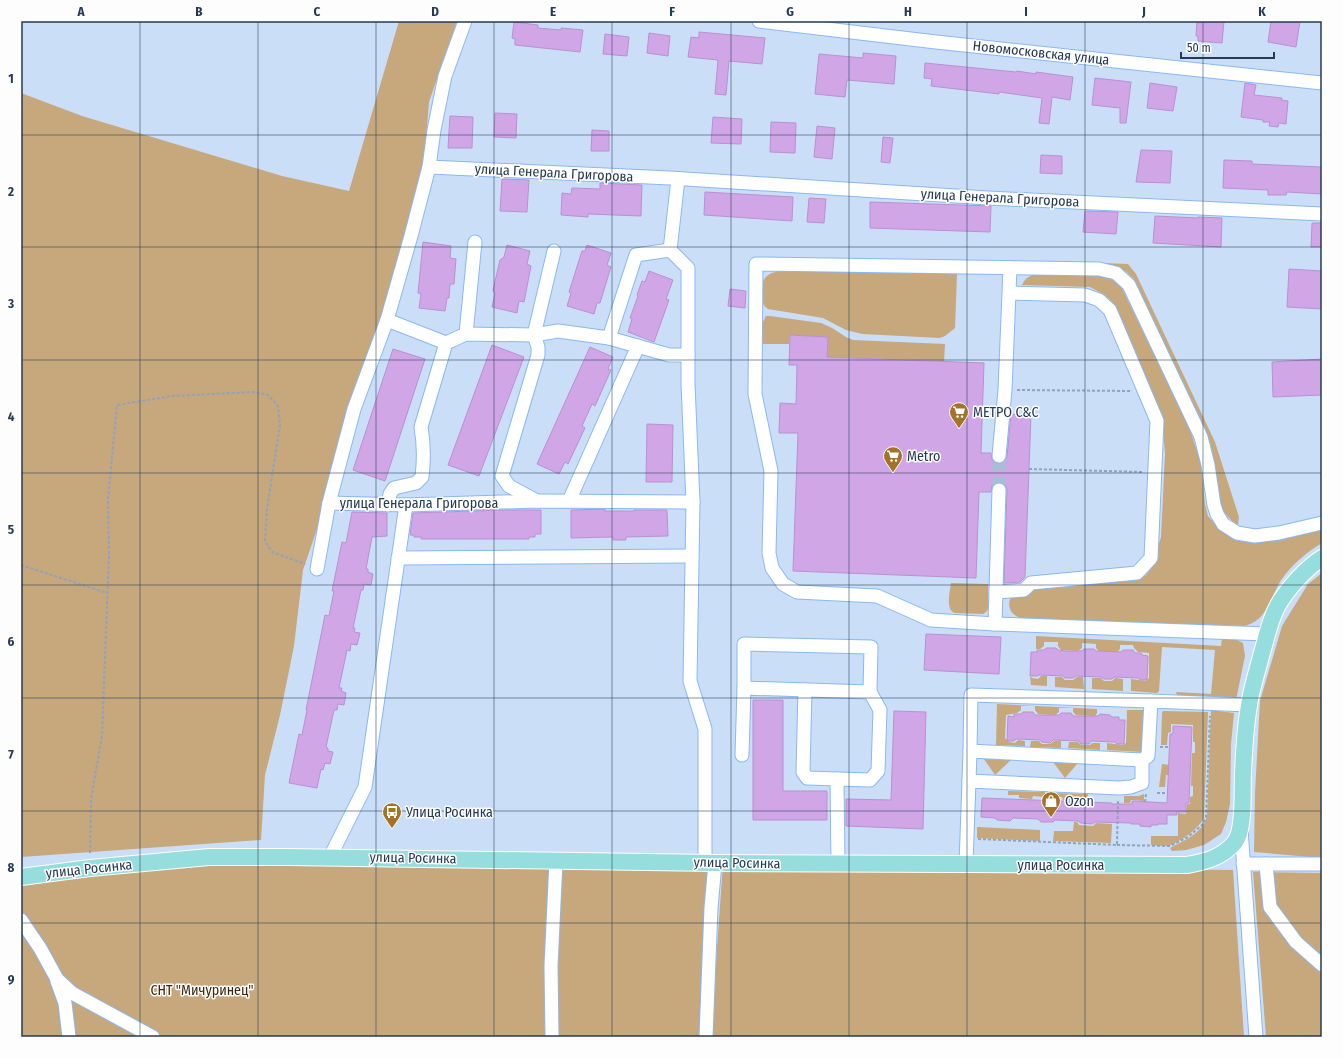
<svg xmlns="http://www.w3.org/2000/svg" width="1343" height="1058" font-family="'Fira Sans Condensed',sans-serif">
  <style>
    .green { fill: #c7a77c }
    .building { fill: #d1a6e7; stroke: #ba90cf }
    .lines { fill: none; stroke-linecap: round; stroke-linejoin: round }
    .minor-tunnel { stroke: #a9bdd6; stroke-width: 13; stroke-dasharray: 13 6; stroke-linecap: butt }
    .minor-casing { stroke: #88b8f4; stroke-width: 15 }
    .major-casing { stroke: #fff; stroke-width: 18 }
    .path { stroke: #8fa3bc; stroke-width: 2; stroke-dasharray: 3 2; stroke-linecap: butt }
    .minor { stroke: #fff; stroke-width: 13 }
    .major { stroke: #96dedd; stroke-width: 16 }
    .grid { fill: none; stroke: #263a53; stroke-width: 1; stroke-opacity: 0.55 }
    .labels { text-anchor: middle; dominant-baseline: central; stroke-width: 3; stroke-linejoin: round; paint-order: stroke }
    .street-label { font-size: 14px; fill: #263a53; stroke: #fdfdfd }
    .poi-label { font-size: 14px; fill: #263a53; stroke: #fdfdfd; text-anchor: start }
    .park-label { font-size: 14px; fill: #3a280e; stroke: #fdfdfd }
    .neatline { fill: none; stroke: #263a53; stroke-width: 1.5 }
    .grid-label { font-size: 13px; text-anchor: middle; font-weight: bold; fill: #263a53 }
  </style>
  <rect width="100%" height="100%" fill="#cadef7"/>
  <g class="green">
    <polygon points="399,21 457,21 429,102 418,235 303,570 294,646 280,715 265,775 261,840 21,857 21,93 82,116 282,176 349,191"/>
    <path d="M1103 263 1128 264 1136 274 1215 442 1239 517 1238 525C1211 508 1219 483 1213 455 1212 448 1209 440 1207 433L1134 279C1123 268 1118 266 1103 263Z"/>
    <path d="M789 270 957 274 955 328 945 336 940 338 862 334 846 330 823 318 768 309C758 303 758 284 767 276 773 271 781 271 789 270Z"/>
    <path d="M1038 274 1104 276 1115 281 1121 286 1190 429 1201 464 1205 504 1208 516 1215 524 1226 534 1239 540 1322 529V543C1308 551 1294 563 1284 576 1270 594 1270 619 1245 626L1024 619C1007 615 1005 601 1016 590L1139 579 1146 575 1152 567 1161 537 1165 454 1162 417 1113 303 1105 295 1090 287 1022 285C1026 277 1030 275 1038 274Z"/>
    <polygon points="766,316 770,316 821,323 832,328 846,337 853,340 945,344 944,361 827,357 828,337 790,335 789,344 761,344 762,324"/>
    <polygon points="1322,573 1322,858 1254,852 1255,793 1260,701 1282,626 1308,584"/>
    <path d="M951 583 988 584V609L986 612 983 614 955 613C945 610 950 591 951 583Z"/>
    <polygon points="1036,636 1221,646 1222,638 1235,639 1243,643 1245,656 1236,700 1183,697 1177,695 1176,692 1211,694 1215,650 1162,647 1159,691 1157,693 1131,691 1131,679 1146,681 1149,678 1149,653 1138,652 1134,648 1133,645 1120,645 1120,649 1117,652 1099,651 1096,648 1096,644 1082,643 1082,648 1078,651 1061,650 1058,646 1058,642 1044,642 1044,646 1040,649 1036,649"/>
    <polygon points="1030,676 1032,678 1038,679 1041,676 1047,676 1047,686 1031,685"/>
    <polygon points="1055,677 1062,677 1065,680 1073,680 1077,677 1083,677 1084,689 1055,687"/>
    <polygon points="1092,678 1101,678 1104,681 1112,681 1115,678 1123,679 1123,691 1092,689"/>
    <polygon points="997,704 1097,709 1097,713 1095,716 1076,715 1073,712 1073,708 1059,708 1059,712 1055,715 1038,714 1035,710 1035,706 1021,706 1021,710 1017,713 1006,715 1005,738 1009,742 1015,743 1018,740 1025,741 1025,746 996,745"/>
    <polygon points="1127,710 1144,710 1142,752 1107,750 1107,743 1123,745 1126,743"/>
    <path d="M1211 710 1234 713 1231 744 1230 804 1226 822 1221 834 1204 845 1186 850 1172 851 1170 848C1185 840 1201 834 1207 817Z"/>
    <path d="M1163 711 1208 712 1204 818C1197 830 1183 840 1170 845 1165 847 1157 845 1151 845V836H1178V813L1186 814 1187 804H1190V797L1193 796V786H1191L1192 753H1195V742H1193V725L1171 724V732L1168 733 1167 745H1161L1162 713Z"/>
    <polygon points="1031,741 1039,741 1042,744 1050,744 1054,741 1061,741 1061,748 1030,747"/>
    <polygon points="1069,742 1078,742 1081,745 1090,745 1092,743 1100,743 1100,750 1068,748"/>
    <polygon points="984,759 1011,760 995,775"/>
    <polygon points="1053,762 1078,763 1065,778"/>
    <polygon points="1162,764 1170,765 1170,775 1166,775 1165,787 1159,787"/>
    <polygon points="1008,791 1045,792 1045,797 1033,796 1032,799 1019,798 1019,795 1008,795"/>
    <polygon points="1051,793 1088,794 1088,799 1076,798 1076,801 1063,800 1062,797 1051,797"/>
    <polygon points="1144,794 1144,801 1131,800 1130,803 1124,803 1124,796 1139,796"/>
    <polygon points="1074,822 1077,822 1079,825 1093,826 1096,823 1112,824 1111,843 1053,841 1054,831 1073,831"/>
    <polygon points="977,827 1040,830 1040,841 977,838"/>
    <polygon points="248,859 709,860 701,1037 21,1037 21,920 41,944 21,911 21,878"/>
    <polygon points="723,864 1233,870 1244,1037 712,1037 712,1018"/>
    <polygon points="1253,872 1322,873 1322,1037 1266,1037"/>
  </g>
  <g class="building">
    <polygon points="1197,21 1224,21 1222,43 1198,41 1198,36 1196,36"/>
    <polygon points="1271,21 1300,21 1296,47 1268,42"/>
    <polygon points="514,22 538,25 538,28 561,30 561,28 583,30 580,52 515,45 515,39 512,38"/>
    <polygon points="699,32 765,38 762,64 729,61 726,95 715,94 718,60 688,57 691,37 699,38"/>
    <polygon points="649,33 670,36 668,56 647,53"/>
    <polygon points="605,34 629,37 627,56 603,54"/>
    <polygon points="863,53 896,56 894,84 847,80 845,97 815,94 819,54 863,58"/>
    <polygon points="925,63 1016,72 1017,71 1036,74 1036,72 1073,77 1070,100 1052,97 1049,124 1039,123 1042,98 999,92 999,94 931,86 932,79 924,78"/>
    <polygon points="1095,78 1131,82 1126,123 1120,123 1120,108 1092,105"/>
    <polygon points="1150,83 1177,87 1173,111 1147,108"/>
    <polygon points="1245,83 1256,85 1254,95 1282,98 1281,100 1288,101 1286,124 1279,123 1278,127 1269,126 1270,122 1263,122 1263,120 1241,117"/>
    <polygon points="495,113 517,114 516,138 494,137"/>
    <polygon points="450,116 473,117 472,148 448,148"/>
    <polygon points="713,117 742,119 741,144 711,143"/>
    <polygon points="771,122 796,123 795,153 770,152"/>
    <polygon points="817,126 835,128 832,159 814,157"/>
    <polygon points="592,130 609,131 609,151 591,151"/>
    <polygon points="883,137 893,138 890,163 881,162"/>
    <polygon points="1141,150 1172,151 1170,183 1136,182"/>
    <polygon points="1041,155 1062,156 1062,174 1040,173"/>
    <polygon points="1224,160 1252,161 1252,164 1322,167 1322,194 1287,192 1286,195 1268,195 1268,190 1223,188"/>
    <polygon points="502,179 529,180 527,212 500,211"/>
    <polygon points="600,183 642,185 641,216 588,214 588,217 561,215 562,193 571,194 572,188 600,189"/>
    <polygon points="705,192 793,197 792,221 704,215"/>
    <polygon points="809,198 826,199 824,223 807,222"/>
    <polygon points="870,202 991,206 990,232 870,228"/>
    <polygon points="1085,211 1118,212 1116,234 1083,232"/>
    <polygon points="1155,216 1198,218 1198,217 1222,218 1221,247 1153,243"/>
    <polygon points="1312,223 1322,223 1322,247 1311,247"/>
    <polygon points="423,242 451,246 450,258 456,259 454,284 450,284 449,298 447,298 445,311 419,308 421,294 418,293"/>
    <polygon points="507,245 530,251 527,264 531,266 524,302 519,301 517,313 492,307 495,294 493,290 500,260 504,257"/>
    <polygon points="587,245 611,253 607,265 611,267 600,303 597,303 594,314 567,306 571,293 569,292 582,251 585,251"/>
    <polygon points="1289,269 1322,271 1322,309 1287,307"/>
    <polygon points="649,271 673,280 666,299 669,300 654,342 628,332 632,319 630,318 638,296 637,295 642,281 645,282"/>
    <polygon points="730,289 746,291 745,308 728,306"/>
    <polygon points="790,335 828,337 827,357 984,363 981,453 991,453 992,459 994,462 998,464 1003,463 1007,457 1011,414 1031,415 1025,577 1020,582 1004,583 1007,490 1006,486 1000,482 996,483 992,485 991,492 979,492 976,578 793,571 798,433 779,433 780,403 796,404 797,365 789,365"/>
    <polygon points="492,345 524,357 479,476 448,465"/>
    <polygon points="590,347 613,357 608,369 611,370 595,406 592,404 582,426 585,428 568,464 565,462 559,474 537,464"/>
    <polygon points="393,349 425,359 385,481 353,470"/>
    <polygon points="1322,359 1322,395 1273,397 1272,362"/>
    <polygon points="647,424 673,425 672,482 646,482"/>
    <polygon points="605,509 605,511 634,511 634,510 667,510 668,536 626,537 626,540 613,540 613,537 571,538 571,510"/>
    <polygon points="502,510 541,510 541,534 535,534 535,537 529,537 529,539 421,539 421,537 414,537 414,535 410,535 413,513"/>
    <polygon points="352,512 387,513 387,536 372,537 366,569 368,569 368,572 373,574 371,585 364,584 363,590 361,590 353,628 355,628 354,632 360,633 357,645 351,644 350,651 347,650 339,688 342,688 341,691 346,693 344,705 338,704 337,710 334,710 326,747 328,748 328,751 333,752 330,764 325,763 323,770 321,769 317,788 289,783 299,734 302,735 307,710 306,710 325,615 329,616 334,591 332,591 342,542 346,543"/>
    <polygon points="926,634 1001,637 999,674 924,670"/>
    <polygon points="1046,648 1056,648 1058,650 1065,651 1082,651 1084,649 1094,649 1096,651 1121,652 1123,650 1133,650 1135,653 1141,653 1142,655 1148,656 1147,680 1140,680 1138,678 1114,677 1112,679 1104,679 1101,677 1076,676 1073,678 1065,678 1063,676 1039,675 1037,676 1030,676 1031,652 1037,652 1037,650 1044,650"/>
    <polygon points="753,700 783,700 783,791 827,791 827,820 753,820"/>
    <polygon points="894,711 926,712 923,829 846,826 846,799 891,800"/>
    <polygon points="1023,712 1033,712 1035,715 1059,715 1061,713 1071,713 1073,716 1098,716 1100,714 1110,715 1112,717 1119,717 1119,720 1125,720 1124,744 1117,744 1115,742 1091,741 1089,744 1081,744 1079,741 1053,740 1050,743 1042,742 1040,740 1016,739 1014,741 1007,741 1008,716 1014,717 1014,714 1021,714"/>
    <polygon points="1173,726 1192,727 1189,803 1186,803 1186,812 1177,812 1177,815 1167,815 1167,824 1158,824 1158,825 1151,825 1151,827 1140,826 1140,824 1131,824 1131,823 1095,822 1092,824 1081,823 1078,821 1055,820 1053,822 1041,822 1038,819 1013,818 1010,821 997,820 995,818 981,817 982,798 1112,803 1112,804 1132,804 1132,801 1167,803 1170,734 1173,734"/>
  </g>
  <g class="lines">
    <polyline class="minor-tunnel" points="999,490 999,456"/>
    <defs>
      <g id="minor">
        <polyline points="465,21 445,76 434,130 429,167 411,236 387,320 354,409 329,503 406,505 537,501 693,502 690,681 705,729 705,863"/>
        <polyline points="759,21 936,42 1322,83"/>
        <polyline points="429,167 670,178 988,198 1322,214"/>
        <polyline points="678,179 670,250 688,268 688,384 693,502"/>
        <polyline points="554,251 534,335 558,331 609,338 669,355 688,355"/>
        <polyline points="387,320 446,343 466,334 534,335 538,347 538,355 502,476 509,486 537,501"/>
        <polyline points="466,334 475,242"/>
        <polyline points="609,338 636,255 670,250"/>
        <polyline points="999,456 1005,390 1010,268"/>
        <polyline points="569,501 638,346"/>
        <path d="M388 505 390 494 394 488 416 483 422 477C424 460 424 444 421 427L446 343"/>
        <polyline points="398,558 691,556"/>
        <polyline points="317,569 329,503"/>
        <polyline points="996,592 1024,590 1031,583 1137,573 1151,558 1157,421 1110,310 1099,300 1085,295 1010,293"/>
        <polyline points="995,624 999,490"/>
        <polyline points="1267,634 995,624 931,620 877,596 797,592 783,584 772,568 769,553 771,471 755,394 756,264 1099,269 1116,273 1129,285 1201,437 1208,465 1214,505 1217,514 1223,524 1237,533 1255,536 1279,533 1322,523"/>
        <polyline points="744,688 744,644 871,647 870,692"/>
        <polyline points="805,690 803,772 807,778 837,779 838,864"/>
        <polyline points="970,751 971,695 1151,701"/>
        <polyline points="742,755 744,688 870,692 880,710 878,771 870,780 837,779"/>
        <polyline points="969,781 970,751 1142,760"/>
        <polyline points="1241,829 1256,1037"/>
        <polyline points="330,857 365,787 406,505"/>
        <polyline points="966,864 969,781 1119,788 1131,787 1142,783 1142,760 1148,756 1151,701 1249,705"/>
        <polyline points="1243,864 1266,864 1270,907 1296,942 1322,965"/>
        <polyline points="1266,864 1322,864"/>
        <polyline points="21,920 40,948 57,979 72,993 153,1037"/>
        <polyline points="57,981 65,1003 69,1037"/>
        <polyline points="552,1037 551,966 556,861"/>
        <polyline points="706,1037 711,908 715,863"/>
      </g>
      <path id="major" d="M21 877 90 868 209 857H286L715 863 1187 865C1205 862 1223 857 1235 842 1245 829 1242 790 1243 773 1244 751 1245 728 1249 706 1251 689 1257 673 1261 656 1266 640 1269 622 1277 607 1286 590 1306 568 1322 558"/>
    </defs>
    <use href="#minor" class="minor-casing"/>
    <use href="#major" class="major-casing"/>
    <g class="path">
      <polyline points="1017,390 1131,391"/>
      <polyline points="1029,469 1143,472"/>
      <polyline points="21,565 107,593"/>
      <polyline points="1160,747 1169,747"/>
      <polyline points="1157,793 1167,793"/>
      <polyline points="1145,802 1146,794"/>
      <polyline points="978,839 1117,845 1118,801"/>
      <polyline points="1117,845 1170,846 1188,837 1202,825 1206,818 1210,716"/>
      <polyline points="90,853 91,799 102,736 109,554 108,499 117,405 172,396 254,392 268,395 278,406 280,425 267,509 265,541 272,552 305,564"/>
    </g>
    <use href="#minor" class="minor"/>
    <use href="#major" class="major"/>
  </g>
  <path class="grid" d="M140 21V1037M258 21V1037M376 21V1037M494 21V1037M612 21V1037M731 21V1037M849 21V1037M967 21V1037M1085 21V1037M1203 21V1037M21 135H1322M21 247H1322M21 360H1322M21 473H1322M21 585H1322M21 698H1322M21 811H1322M21 923H1322"/>
  <defs>
    <symbol id="supermarket-pin" viewBox="-11 -11 22 30"><path d="M0 17L-7.5 6A9.5 9.5 0 1 1 7.5 6Z" fill="#a47328" stroke="#fdfdfd"/><path d="M-6-5.5h2.5l.6 2H6L4.5 2H-2.5L-4.4-4H-6ZM-1.5 3.2a1.3 1.3 0 1 0 .1 0ZM3 3.2a1.3 1.3 0 1 0 .1 0Z" fill="#fff"/></symbol>
    <symbol id="shop-pin" viewBox="-11 -11 22 30"><path d="M0 17L-7.5 6A9.5 9.5 0 1 1 7.5 6Z" fill="#a47328" stroke="#fdfdfd"/><path d="M-5-2.5h2.3a2.7 3.5 0 0 1 5.4 0H5L5.5 6h-11ZM-1.5-2.5h3a1.5 2.3 0 0 0-3 0Z" fill="#fff"/></symbol>
    <symbol id="bus-pin" viewBox="-11 -11 22 30"><path d="M0 17L-7.5 6A9.5 9.5 0 1 1 7.5 6Z" fill="#a47328" stroke="#fdfdfd"/><path d="M-5-6H5V4H4V6H2V4H-2V6H-4V4H-5ZM-3.5-4V0h7V-4ZM-3.5 1.2v1.5H-2V1.2ZM2 1.2v1.5H3.5V1.2Z" fill="#fff"/></symbol>
  </defs>
  <g fill-rule="evenodd">
    <use href="#supermarket-pin" x="948" y="401" width="22" height="30"/>
    <use href="#supermarket-pin" x="882" y="445" width="22" height="30"/>
    <use href="#shop-pin" x="1040" y="790" width="22" height="30"/>
    <use href="#bus-pin" x="381" y="801" width="22" height="30"/>
  </g>
  <g class="labels">
    <g class="street-label">
      <text transform="translate(1041 53) rotate(6)">Новомосковская улица</text>
      <text transform="translate(554 173) rotate(3)">улица Генерала Григорова</text>
      <text transform="translate(1000 198) rotate(3)">улица Генерала Григорова</text>
      <text x="419" y="503">улица Генерала Григорова</text>
      <text transform="translate(413 858) rotate(1)">улица Росинка</text>
      <text transform="translate(737 863) rotate(1)">улица Росинка</text>
      <text x="1061" y="865">улица Росинка</text>
      <text transform="translate(89 869) rotate(-6)">улица Росинка</text>
    </g>
    <g class="poi-label">
      <text x="973" y="412">МЕТРО С&amp;С</text>
      <text x="907" y="456">Metro</text>
      <text x="1065" y="801">Ozon</text>
      <text x="406" y="812">Улица Росинка</text>
    </g>
    <g class="park-label">
      <text x="202" y="990">СНТ "Мичуринец"</text>
    </g>
  </g>
  <rect width="1343" height="1058" fill="none" stroke="#fdfdfd" stroke-width="44"/>
  <path d="M1181 52v6h93v-6" fill="none" stroke="#263a53" stroke-width="2"/>
  <text x="1187" y="52" font-size="12" fill="#263a53" stroke="#fdfdfd" stroke-width="3" paint-order="stroke">50 m</text>
  <rect x="22" y="22" width="1299" height="1014" class="neatline"/>
  <g class="grid-label">
    <text x="81" y="16">A</text>
    <text x="199" y="16">B</text>
    <text x="317" y="16">C</text>
    <text x="435" y="16">D</text>
    <text x="553" y="16">E</text>
    <text x="672" y="16">F</text>
    <text x="790" y="16">G</text>
    <text x="908" y="16">H</text>
    <text x="1026" y="16">I</text>
    <text x="1144" y="16">J</text>
    <text x="1262" y="16">K</text>
    <text x="11" y="83">1</text>
    <text x="11" y="196">2</text>
    <text x="11" y="308">3</text>
    <text x="11" y="421">4</text>
    <text x="11" y="534">5</text>
    <text x="11" y="646">6</text>
    <text x="11" y="759">7</text>
    <text x="11" y="872">8</text>
    <text x="11" y="984">9</text>
  </g>
</svg>
